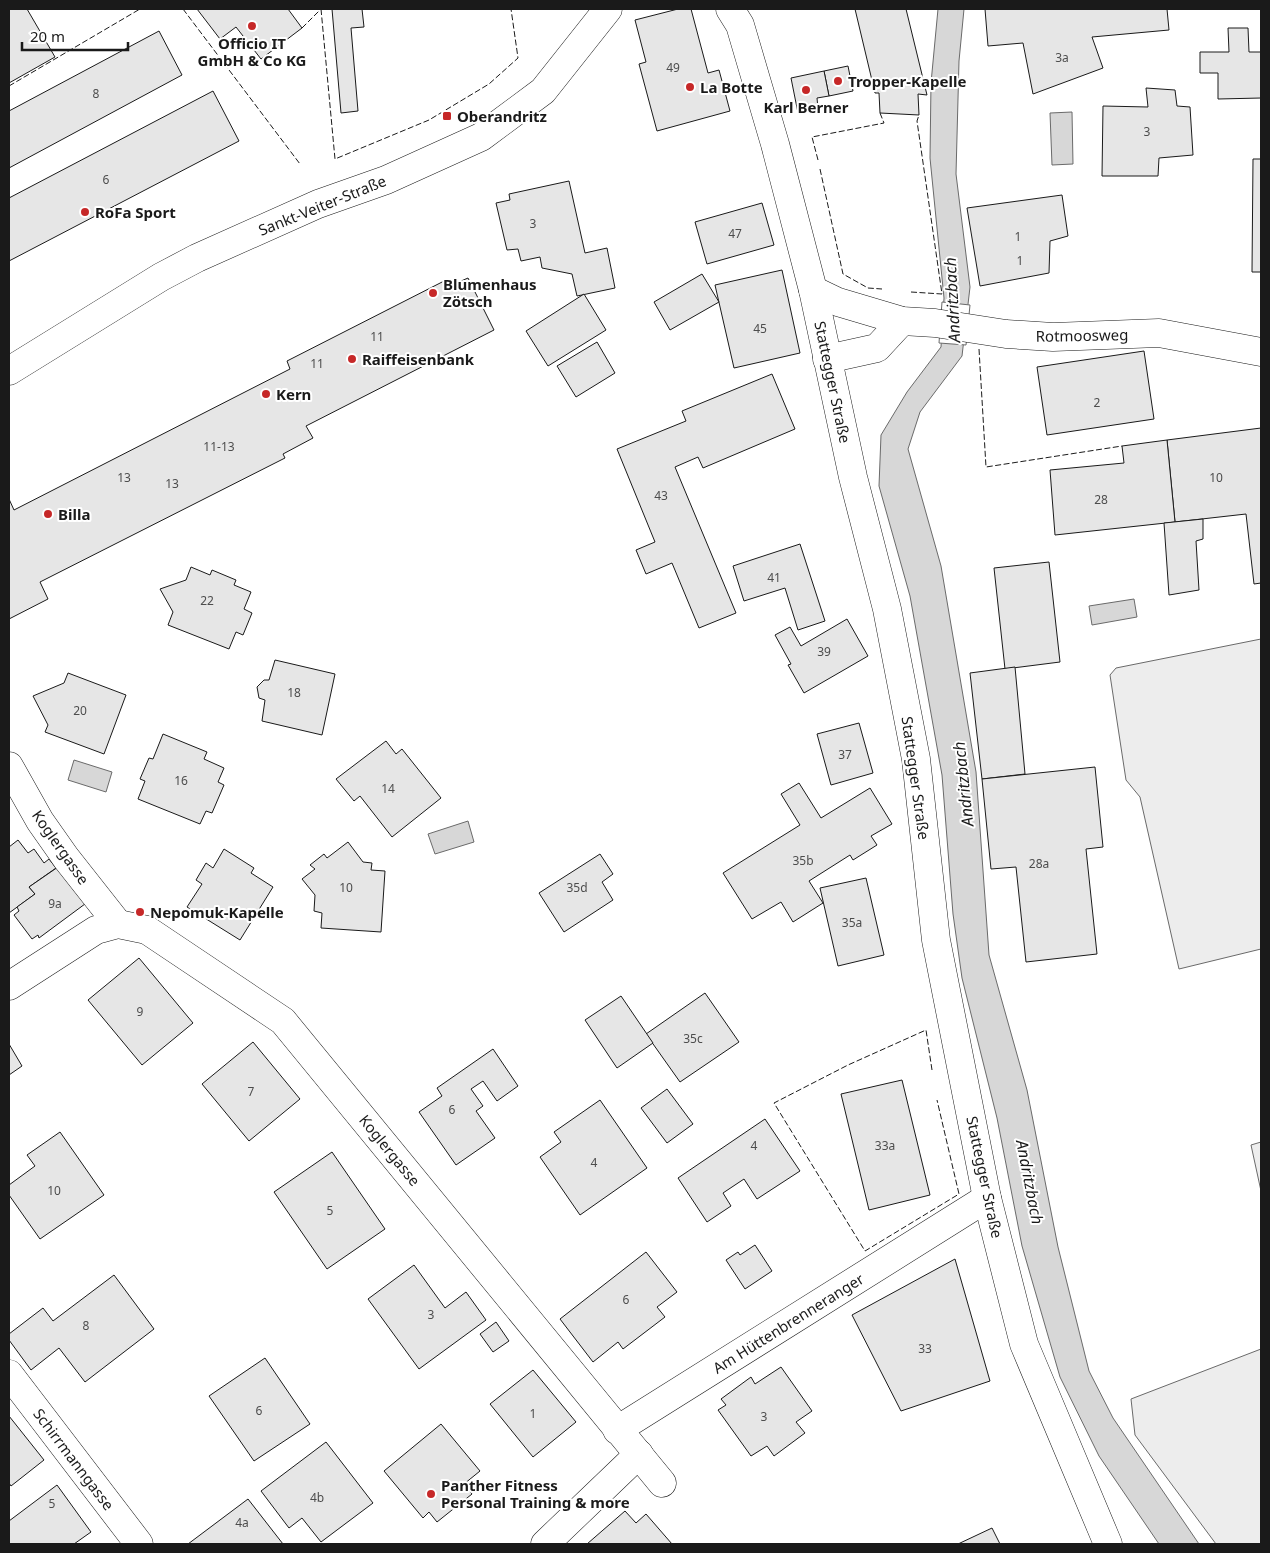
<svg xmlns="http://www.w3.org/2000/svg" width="1270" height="1553" font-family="'Noto Sans',sans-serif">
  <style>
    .green { fill: #ededed; stroke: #6a6a6a }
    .water { fill: #d7d7d7; stroke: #6a6a6a }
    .pier { fill: #fff; stroke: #6a6a6a }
    .building { fill: #e6e6e6; stroke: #1a1a1a }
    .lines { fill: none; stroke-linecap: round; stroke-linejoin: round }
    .street-casing { stroke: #1a1a1a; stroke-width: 29 }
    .secondary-casing { stroke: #1a1a1a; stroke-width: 29 }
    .street { stroke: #fff; stroke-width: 28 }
    .secondary { stroke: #fff; stroke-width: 28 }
    .fence { stroke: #1a1a1a; stroke-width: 1; stroke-dasharray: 6 2.5; stroke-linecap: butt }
    .poi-dot { fill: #c62828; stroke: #fff; stroke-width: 2 }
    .labels { text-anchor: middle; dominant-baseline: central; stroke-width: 4; stroke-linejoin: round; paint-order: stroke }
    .number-label { font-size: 12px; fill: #4d4d4d }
    .poi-label { font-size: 15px; font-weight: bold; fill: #1a1a1a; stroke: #fff; text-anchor: start }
    .street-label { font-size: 15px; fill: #1a1a1a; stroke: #fff }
    .water-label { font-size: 16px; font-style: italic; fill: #1a1a1a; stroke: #fff }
  </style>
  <rect width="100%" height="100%" fill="#fff"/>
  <g class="green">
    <polygon points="1261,639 1261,949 1179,969 1140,797 1126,780 1110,675 1116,668"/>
    <polygon points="1261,1142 1261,1191 1251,1145"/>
    <polygon points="1261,1349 1261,1544 1216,1544 1135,1435 1131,1399"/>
  </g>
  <g class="water">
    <polygon points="938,9 964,9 959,61 956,174 970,287 962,356 920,412 908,449 941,566 976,772 989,955 1027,1090 1058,1247 1089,1371 1113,1418 1199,1544 1159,1544 1099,1456 1060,1377 1022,1246 997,1118 962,978 953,914 942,775 910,596 879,486 881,435 907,392 941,347 944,298 930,158 931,83"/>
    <polygon points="1072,112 1073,164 1052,165 1050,113"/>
    <polygon points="1134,599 1137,617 1092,625 1089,606"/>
    <polygon points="74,760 112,772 106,792 68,780"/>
    <polygon points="468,821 474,842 435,854 428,834"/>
  </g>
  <polygon class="pier" points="942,302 970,305 966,345 939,343"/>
  <g class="building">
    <polygon points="9,9 27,9 55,57 9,83"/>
    <polygon points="197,9 288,9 302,28 261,59 236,27 220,39"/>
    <polygon points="332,9 362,9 364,27 351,28 358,111 341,113"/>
    <polygon points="678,9 691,9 708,73 719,70 730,111 657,131 639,64 646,62 635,20"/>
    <polygon points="855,9 906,9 927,95 918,94 919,115 880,113 879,93 875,93"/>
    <polygon points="985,9 1167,9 1169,30 1092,37 1103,68 1033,94 1023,43 988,46"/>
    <polygon points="1228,28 1248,28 1249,52 1261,52 1261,98 1218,99 1218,73 1200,73 1200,52 1229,52"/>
    <polygon points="159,31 182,75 9,168 9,111"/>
    <polygon points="848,66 853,91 829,96 824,71"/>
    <polygon points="824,71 829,96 817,98 818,109 798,113 791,78"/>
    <polygon points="1146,88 1175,90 1177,106 1190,107 1193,155 1159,158 1158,176 1102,176 1103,106 1148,107"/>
    <polygon points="213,91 239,141 9,261 9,198"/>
    <polygon points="1253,159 1261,159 1261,272 1252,272"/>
    <polygon points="569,181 585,253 607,248 615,288 577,296 572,274 542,268 540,257 521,261 518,249 507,250 496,203 510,200 509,194"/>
    <polygon points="1062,195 1068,236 1050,241 1049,273 980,286 967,208"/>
    <polygon points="762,203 774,245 707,264 695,222"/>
    <polygon points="782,270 800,353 734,368 715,285"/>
    <polygon points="702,274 719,302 670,330 654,302"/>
    <polygon points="468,278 494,330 306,426 313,438 283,454 285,458 40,582 48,599 9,619 9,499 14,510 290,369 287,361 448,279 452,285"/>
    <polygon points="584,294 606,330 548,366 526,331"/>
    <polygon points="597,342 615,373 576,397 557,366"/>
    <polygon points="1144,351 1154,419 1047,435 1037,367"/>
    <polygon points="772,374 795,429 703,468 698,457 675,467 736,613 699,628 672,563 646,574 636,550 655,542 617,449 686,421 682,411"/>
    <polygon points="1261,428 1261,583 1254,584 1246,514 1175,522 1167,440"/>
    <polygon points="1167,440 1175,522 1055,535 1050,470 1124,463 1122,446"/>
    <polygon points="1203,519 1203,539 1196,541 1199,590 1169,595 1164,523"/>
    <polygon points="800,544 825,621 798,630 785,588 744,601 733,566"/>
    <polygon points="1049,562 1060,662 1005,669 994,568"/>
    <polygon points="191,567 210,575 212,570 236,580 234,585 251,592 244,609 252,613 243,635 236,632 229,649 168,625 173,612 160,589 186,580"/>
    <polygon points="847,619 868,656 804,693 788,665 791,664 775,635 790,627 801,646"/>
    <polygon points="275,660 335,674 322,735 262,721 265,700 259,698 257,687 264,680 269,680"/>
    <polygon points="1015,667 1025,774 982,779 970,673"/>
    <polygon points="68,673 126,695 104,754 45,732 48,725 33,696 64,683"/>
    <polygon points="859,723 873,773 831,785 817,734"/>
    <polygon points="163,734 207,752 204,759 224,768 218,782 224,785 212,813 206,811 200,824 138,799 145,781 140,779 149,758 153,759"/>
    <polygon points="386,741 396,754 402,749 441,798 392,837 360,796 354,801 336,779"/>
    <polygon points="1095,767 1103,847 1086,849 1097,954 1026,962 1016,867 991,869 982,779"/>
    <polygon points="799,783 821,818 870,788 892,824 871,836 877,845 853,860 850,855 809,881 823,903 793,922 781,902 752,919 723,873 800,825 781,794"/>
    <polygon points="18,840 28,853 34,849 44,863 49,859 56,868 29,887 35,894 9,913 9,847"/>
    <polygon points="348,842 363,862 372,863 371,870 385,871 381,932 321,928 322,913 314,911 315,895 302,879 315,869 310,865 324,854 327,858"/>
    <polygon points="224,849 254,868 251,873 273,887 240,940 187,907 202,884 196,880 206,863 213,868"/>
    <polygon points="600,854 613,874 602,882 613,900 564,932 539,893"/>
    <polygon points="58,867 89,901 39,938 38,935 32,939 14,915 19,911 17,907 35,894 29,887"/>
    <polygon points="866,878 884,955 838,966 820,888"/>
    <polygon points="139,958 193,1023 142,1065 88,1000"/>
    <polygon points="705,993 739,1042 680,1082 646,1034"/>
    <polygon points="621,996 653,1043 617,1068 585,1020"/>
    <polygon points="253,1042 300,1099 249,1141 202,1084"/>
    <polygon points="9,1044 22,1066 9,1075"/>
    <polygon points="493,1049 518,1086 497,1101 483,1081 471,1089 483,1106 476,1111 495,1138 456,1165 419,1112 442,1096 437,1088"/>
    <polygon points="902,1080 930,1195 869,1210 841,1094"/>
    <polygon points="667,1089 693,1124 667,1143 641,1108"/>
    <polygon points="600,1100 647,1168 580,1215 540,1157 561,1142 554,1132"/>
    <polygon points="765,1119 800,1171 757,1199 744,1179 723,1193 731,1206 707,1222 678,1178"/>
    <polygon points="60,1132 104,1195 40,1239 9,1195 9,1185 35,1166 27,1155"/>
    <polygon points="332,1152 385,1229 327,1269 274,1192"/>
    <polygon points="755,1245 772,1271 745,1289 726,1260 738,1252 740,1255"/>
    <polygon points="646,1252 677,1292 657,1307 665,1317 623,1349 618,1342 593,1362 560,1319"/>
    <polygon points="955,1259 990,1381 901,1411 852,1315"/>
    <polygon points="414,1265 445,1308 466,1292 486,1320 419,1369 368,1299"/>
    <polygon points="114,1275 154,1329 85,1382 59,1348 31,1370 9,1340 9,1334 43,1308 53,1321"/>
    <polygon points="496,1322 509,1341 493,1352 480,1334"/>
    <polygon points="265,1358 310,1424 254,1461 209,1396"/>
    <polygon points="781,1367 812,1411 796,1422 805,1433 774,1456 767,1446 751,1456 718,1410 726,1405 721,1399 751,1377 755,1384"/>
    <polygon points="533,1370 576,1422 533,1457 490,1404"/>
    <polygon points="9,1416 44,1460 11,1486 9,1483"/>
    <polygon points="441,1424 480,1471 464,1484 472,1494 437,1522 429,1512 423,1518 384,1471"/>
    <polygon points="326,1442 373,1503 321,1542 302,1518 289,1528 261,1491"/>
    <polygon points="57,1485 91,1532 74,1544 9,1544 9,1521"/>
    <polygon points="248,1499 283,1544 188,1544"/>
    <polygon points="625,1511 636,1523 646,1514 672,1544 587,1544"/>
    <polygon points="992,1528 1000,1544 958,1544"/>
  </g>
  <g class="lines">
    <defs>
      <g id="street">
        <polyline points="813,290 838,302 902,321 935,323 1006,334 1053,337 1159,333 1261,352"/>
        <polyline points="827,359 877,348 902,321"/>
        <polyline points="9,766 40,821 66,858 118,924"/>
        <polyline points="9,986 96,930 118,924 147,930 283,1021 662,1483"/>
        <polyline points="9,1374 139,1544"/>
        <polyline points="617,1430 987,1198"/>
        <polyline points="545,1544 639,1454"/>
      </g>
      <g id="secondary">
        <polyline points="730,9 740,25 775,144 813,290 853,477 887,609 916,759 936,940 987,1198 1024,1344 1108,1544"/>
        <polyline points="9,371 161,277 197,258 318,204 386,180 481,137 543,91 608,9"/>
      </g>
    </defs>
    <use href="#street" class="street-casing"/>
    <use href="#secondary" class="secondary-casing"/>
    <use href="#street" class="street"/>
    <use href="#secondary" class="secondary"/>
    <g class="fence">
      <polyline points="183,9 300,164"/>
      <polyline points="321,9 335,159 429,120 489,84 518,58 511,9"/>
      <polyline points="302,28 321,9"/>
      <polyline points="9,86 140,9"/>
      <polyline points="818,160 812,137 884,123 880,113"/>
      <polyline points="820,169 843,274 868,288 882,289"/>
      <polyline points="911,292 942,294 917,121 919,115"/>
      <polyline points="979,349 986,467 1122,446"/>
      <polyline points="932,1070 926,1030 848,1065 774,1103 865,1251 959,1194 937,1100"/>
    </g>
  </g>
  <g class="poi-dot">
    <circle cx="252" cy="26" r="5"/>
    <circle cx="838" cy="81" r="5"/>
    <circle cx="690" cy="87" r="5"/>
    <circle cx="806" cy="90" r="5"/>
    <rect x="442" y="111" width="10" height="10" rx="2.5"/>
    <circle cx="85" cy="212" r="5"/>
    <circle cx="433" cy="293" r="5"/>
    <circle cx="352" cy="359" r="5"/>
    <circle cx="266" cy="394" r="5"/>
    <circle cx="48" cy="514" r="5"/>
    <circle cx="140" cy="912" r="5"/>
    <circle cx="431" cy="1494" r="5"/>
  </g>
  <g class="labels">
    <g class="number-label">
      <text x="1062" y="57">3a</text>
      <text x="673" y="67">49</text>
      <text x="96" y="93">8</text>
      <text x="1147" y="131">3</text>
      <text x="106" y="179">6</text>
      <text x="533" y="223">3</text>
      <text x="735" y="233">47</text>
      <text x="1018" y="236">1</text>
      <text x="1020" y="260">1</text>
      <text x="760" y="328">45</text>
      <text x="377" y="336">11</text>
      <text x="317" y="363">11</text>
      <text x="1097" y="402">2</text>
      <text x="219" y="446">11-13</text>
      <text x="124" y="477">13</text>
      <text x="1216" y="477">10</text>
      <text x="172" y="483">13</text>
      <text x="661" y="495">43</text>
      <text x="1101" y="499">28</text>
      <text x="774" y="577">41</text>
      <text x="207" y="600">22</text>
      <text x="824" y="651">39</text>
      <text x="294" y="692">18</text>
      <text x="80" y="710">20</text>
      <text x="845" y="754">37</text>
      <text x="181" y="780">16</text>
      <text x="388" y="788">14</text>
      <text x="803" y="860">35b</text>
      <text x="1039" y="863">28a</text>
      <text x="346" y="887">10</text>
      <text x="577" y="887">35d</text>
      <text x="55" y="903">9a</text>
      <text x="852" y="922">35a</text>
      <text x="140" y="1011">9</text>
      <text x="693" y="1038">35c</text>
      <text x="251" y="1091">7</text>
      <text x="452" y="1109">6</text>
      <text x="754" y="1145">4</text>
      <text x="885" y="1145">33a</text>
      <text x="594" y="1162">4</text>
      <text x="54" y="1190">10</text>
      <text x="330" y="1210">5</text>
      <text x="626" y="1299">6</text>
      <text x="431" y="1314">3</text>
      <text x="86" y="1325">8</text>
      <text x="925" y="1348">33</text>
      <text x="259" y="1410">6</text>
      <text x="533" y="1413">1</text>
      <text x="764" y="1416">3</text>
      <text x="317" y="1497">4b</text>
      <text x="52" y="1503">5</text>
      <text x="242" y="1522">4a</text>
    </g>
    <g class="poi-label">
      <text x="252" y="43" text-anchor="middle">Officio IT<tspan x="252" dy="17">GmbH &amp; Co KG</tspan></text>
      <text x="848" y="81">Tropper-Kapelle</text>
      <text x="700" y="87">La Botte</text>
      <text x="806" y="107" text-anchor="middle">Karl Berner</text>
      <text x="457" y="116">Oberandritz</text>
      <text x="95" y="212">RoFa Sport</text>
      <text x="443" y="284">Blumenhaus<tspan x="443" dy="17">Zötsch</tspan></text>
      <text x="362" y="359">Raiffeisenbank</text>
      <text x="276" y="394">Kern</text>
      <text x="58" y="514">Billa</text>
      <text x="150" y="912">Nepomuk-Kapelle</text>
      <text x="441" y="1485">Panther Fitness<tspan x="441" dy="17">Personal Training &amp; more</tspan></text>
    </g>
    <g class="street-label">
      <text transform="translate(322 205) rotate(-22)">Sankt-Veiter-Straße</text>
      <text transform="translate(1082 335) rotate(-1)">Rotmoosweg</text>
      <text transform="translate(833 382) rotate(78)">Stattegger Straße</text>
      <text transform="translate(916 778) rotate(82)">Stattegger Straße</text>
      <text transform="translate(61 847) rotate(55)">Koglergasse</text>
      <text transform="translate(390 1150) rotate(51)">Koglergasse</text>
      <text transform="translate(985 1177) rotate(78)">Stattegger Straße</text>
      <text transform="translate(788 1323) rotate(-32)">Am Hüttenbrenneranger</text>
      <text transform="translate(74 1459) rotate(53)">Schirrmanngasse</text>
    </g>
    <g class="water-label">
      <text transform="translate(952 300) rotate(-93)">Andritzbach</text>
      <text transform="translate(963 784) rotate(-96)">Andritzbach</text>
      <text transform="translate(1030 1182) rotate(79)">Andritzbach</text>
    </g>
  </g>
  <rect width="1270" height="1553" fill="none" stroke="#1a1a1a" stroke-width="20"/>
  <path d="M22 42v8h106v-8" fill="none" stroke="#1a1a1a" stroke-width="2.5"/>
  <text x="30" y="42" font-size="15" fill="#1a1a1a" stroke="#ffffff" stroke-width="4" paint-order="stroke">20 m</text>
</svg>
